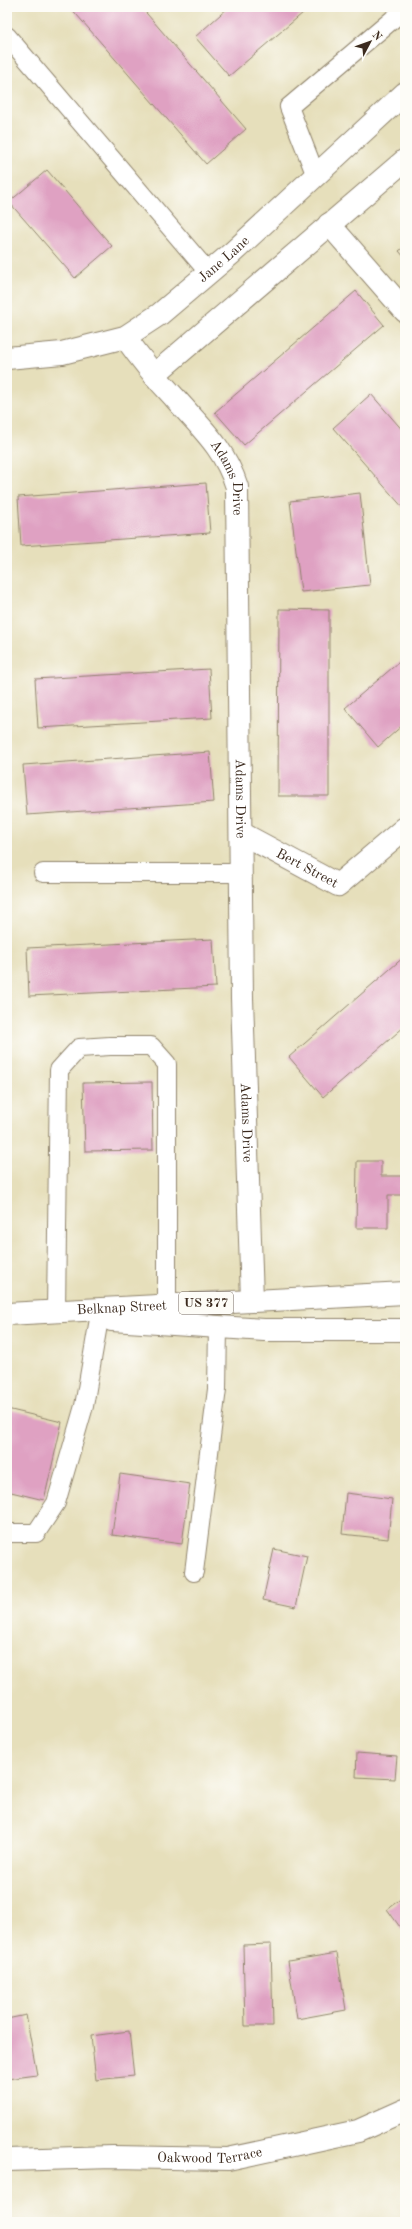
<svg xmlns="http://www.w3.org/2000/svg" width="412" height="2229" font-family="'Old Standard TT',serif">
  <style>
    .building { fill: #dfa1c2 }
    .lines { fill: none; stroke-linecap: round; stroke-linejoin: round }
    .lane-casing { stroke: #90846c; stroke-width: 20 }
    .street-casing { stroke: #90846c; stroke-width: 24 }
    .primary-casing { stroke: #90846c; stroke-width: 24 }
    .lane { stroke: #fff; stroke-width: 18 }
    .street { stroke: #fff; stroke-width: 22 }
    .primary { stroke: #fff; stroke-width: 22 }
    .labels { text-anchor: middle; dominant-baseline: central; stroke-width: 3; stroke-linejoin: round; paint-order: stroke }
    .shield { fill: #fdfcf7; stroke: #75695f; stroke-width: 1 }
    .shield-label { font-size: 13px; font-weight: bold; fill: #3b2a1e }
    .street-label { font-size: 14px; fill: #3b2a1e; stroke: #fdfcf7 }
  </style>
  <rect width="100%" height="100%" fill="#fdfcf7"/>
  <filter id="ink" filterUnits="userSpaceOnUse"><feTurbulence type="fractalNoise" baseFrequency=".025" numOctaves="2"/><feDisplacementMap in="SourceGraphic" scale="8" xChannelSelector="R" yChannelSelector="G"/><feConvolveMatrix kernelMatrix="1 2 1 2 8 2 1 2 1" color-interpolation-filters="sRGB"/></filter>
  <filter id="wash" filterUnits="userSpaceOnUse"><feTurbulence type="fractalNoise" baseFrequency=".012" numOctaves="4" result="noise"/><feDisplacementMap in="SourceGraphic" scale="16" xChannelSelector="R" yChannelSelector="G"/><feGaussianBlur stdDeviation="0.9" result="paint"/><feColorMatrix in="noise" values="0 0 0 0 0 0 0 0 0 0 0 0 0 0 0 0 0 1.4 0 .05"/><feComposite in="paint" operator="in"/></filter>
  <g filter="url(#wash)">
    <rect width="100%" height="100%" fill="#e6dfbb"/>
    <g id="blocks">
      <g class="building">
        <polygon points="70,7 141,7 246,129 206,164"/>
        <polygon points="229,7 310,7 229,76 195,37"/>
        <polygon points="47,170 112,246 75,278 9,202"/>
        <polygon points="405,246 405,258 399,251"/>
        <polygon points="356,291 384,325 244,445 215,412"/>
        <polygon points="371,394 405,433 405,510 333,428"/>
        <polygon points="206,483 210,533 21,546 18,497"/>
        <polygon points="360,493 370,585 301,592 290,501"/>
        <polygon points="279,609 329,610 329,796 278,796"/>
        <polygon points="405,657 405,723 378,747 345,708"/>
        <polygon points="209,669 212,718 38,728 35,679"/>
        <polygon points="210,752 214,802 27,815 23,765"/>
        <polygon points="213,939 216,987 29,996 27,948"/>
        <polygon points="405,956 405,1026 323,1097 289,1057"/>
        <polygon points="152,1082 153,1150 85,1151 83,1083"/>
        <polygon points="357,1161 381,1161 381,1176 405,1176 405,1195 388,1195 388,1228 356,1228"/>
        <polygon points="7,1409 62,1422 44,1500 7,1491"/>
        <polygon points="120,1474 190,1484 182,1544 112,1535"/>
        <polygon points="346,1493 392,1499 388,1539 342,1534"/>
        <polygon points="274,1549 307,1556 296,1607 263,1600"/>
        <polygon points="357,1753 397,1756 395,1779 356,1777"/>
        <polygon points="405,1896 405,1934 387,1909"/>
        <polygon points="271,1944 273,2026 245,2026 243,1945"/>
        <polygon points="337,1953 346,2010 297,2019 288,1961"/>
        <polygon points="26,2015 37,2075 7,2079 7,2019"/>
        <polygon points="129,2031 134,2076 96,2080 91,2036"/>
      </g>
    </g>
  </g>
  <g filter="url(#ink)">
    <use href="#blocks" fill-opacity="0" stroke="#90846c" stroke-width="1"/>
    <g class="lines">
      <defs>
        <g id="lane">
          <polyline points="7,36 209,273"/>
          <polyline points="316,176 289,107 405,9"/>
          <polyline points="43,873 241,873"/>
          <polyline points="56,1311 59,1070 79,1048 110,1046 151,1046 167,1064 167,1305"/>
          <polyline points="7,1533 36,1533 56,1503 84,1406 99,1319"/>
          <polyline points="194,1572 217,1389 218,1327"/>
        </g>
        <g id="street">
          <polyline points="329,224 405,311"/>
          <path id="s1" d="M125 337C140 358 156 378 174 397 201 428 224 447 237 487L242 998 252 1300"/>
          <path id="s2" d="M7 358 62 353 125 337 160 314 232 253 405 93"/>
          <polyline points="154,375 405,160"/>
          <path id="s3" d="M241 833 338 885 405 828"/>
          <path id="s4" d="M7 2160 113 2157 228 2159 358 2131 405 2110"/>
        </g>
        <g id="primary">
          <path id="s5" d="M7 1314 405 1293"/>
          <polyline points="112,1320 264,1330 405,1330"/>
        </g>
      </defs>
      <use href="#lane" class="lane-casing"/>
      <use href="#street" class="street-casing"/>
      <use href="#primary" class="primary-casing"/>
      <use href="#lane" class="lane"/>
      <use href="#street" class="street"/>
      <use href="#primary" class="primary"/>
    </g>
  </g>
  <g class="labels">
    <rect class="shield" x="179" y="1292" width="54" height="22" rx="3"/>
    <g class="shield-label">
      <text x="206" y="1303">US 377</text>
    </g>
    <g class="street-label">
      <text stroke="none"><textPath href="#s2" startOffset="246">Jane Lane</textPath></text>
      <text stroke="none"><textPath href="#s1" startOffset="177">Adams Drive</textPath></text>
      <text stroke="none"><textPath href="#s1" startOffset="500">Adams Drive</textPath></text>
      <text stroke="none"><textPath href="#s3" startOffset="75">Bert Street</textPath></text>
      <text stroke="none"><textPath href="#s1" startOffset="824">Adams Drive</textPath></text>
      <text stroke="none"><textPath href="#s5" startOffset="115">Belknap Street</textPath></text>
      <text stroke="none"><textPath href="#s4" startOffset="203">Oakwood Terrace</textPath></text>
    </g>
  </g>
  <rect width="412" height="2229" fill="none" stroke="#fdfcf7" stroke-width="24"/>
  <g transform="translate(370 42) rotate(49)" stroke="#fdfcf7" stroke-width="3" paint-order="stroke">
  <path d="M0-3L7 15L0 10L-7 15Z" fill="#3b2a1e"/>
  <text y="-6" font-size="11" font-weight="bold" text-anchor="middle" fill="#3b2a1e">N</text>
  </g>
</svg>
